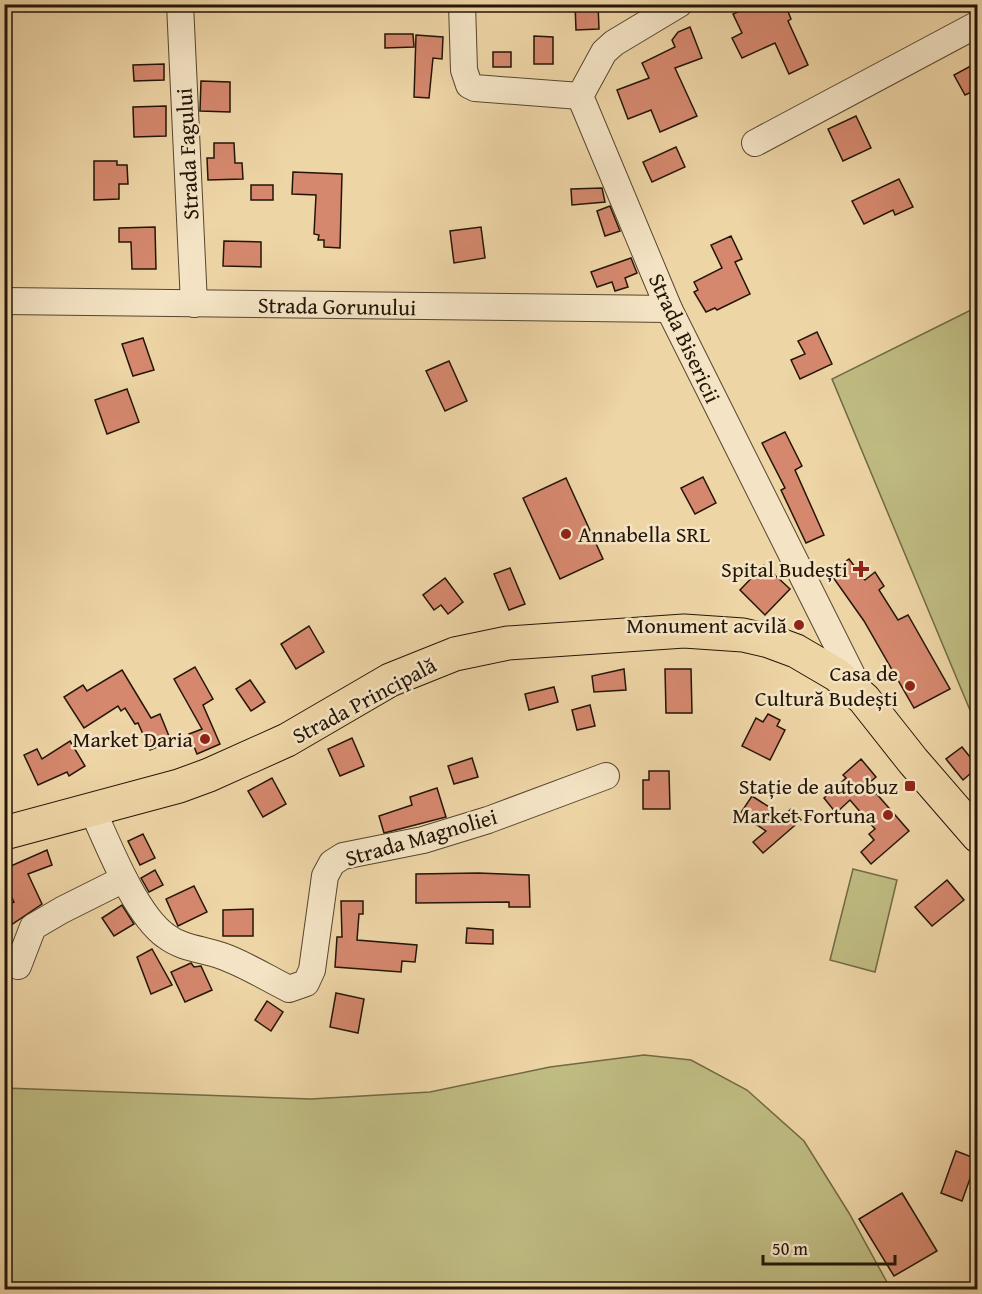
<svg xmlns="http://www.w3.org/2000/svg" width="982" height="1294" font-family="'Gentium Book Plus',serif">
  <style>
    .green { fill: #bfbc82; stroke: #726944; stroke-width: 1.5 }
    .building { fill: #d5886e; stroke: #241607; stroke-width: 1.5 }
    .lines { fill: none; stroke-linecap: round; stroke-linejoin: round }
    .minor-casing { stroke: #56462f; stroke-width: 28 }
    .major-casing { stroke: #241607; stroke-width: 35 }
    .minor { stroke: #f4e4c5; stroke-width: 26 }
    .major { stroke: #eed5a6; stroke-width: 33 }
    .poi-dot { fill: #8f2418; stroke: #f4e4c5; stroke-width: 2 }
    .labels { text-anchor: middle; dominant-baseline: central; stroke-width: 5; stroke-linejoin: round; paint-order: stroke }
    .street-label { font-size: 22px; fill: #241607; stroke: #f4e4c5 }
    .poi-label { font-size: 22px; fill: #241607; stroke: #f4e4c5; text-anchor: end }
  </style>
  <rect width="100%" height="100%" fill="#eed5a6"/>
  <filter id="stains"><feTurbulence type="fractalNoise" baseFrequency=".00333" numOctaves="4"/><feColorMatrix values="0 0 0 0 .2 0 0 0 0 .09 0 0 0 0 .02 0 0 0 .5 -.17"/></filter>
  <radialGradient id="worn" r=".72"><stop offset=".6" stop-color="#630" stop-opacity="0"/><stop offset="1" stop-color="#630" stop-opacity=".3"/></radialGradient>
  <g class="green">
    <polygon points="977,307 977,727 832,379"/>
    <polygon points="853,869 897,880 875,972 830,960"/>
    <polygon points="644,1055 691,1060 747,1090 804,1141 849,1213 888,1284 894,1289 5,1289 5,1088 311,1099 430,1092 550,1067"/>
  </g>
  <g class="building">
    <polygon points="575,4 598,4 599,29 576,30"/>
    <polygon points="740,4 785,4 791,19 788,21 808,65 789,74 775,43 742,58 732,38 742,33 733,14 742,10"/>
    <polygon points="690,27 702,58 675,68 697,116 660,132 651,110 628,119 617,90 649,78 642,63 675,47 672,40 678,32"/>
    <polygon points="385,34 413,34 414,47 385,48"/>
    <polygon points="416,35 443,37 442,59 433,58 429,98 414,97"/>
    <polygon points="534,36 553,37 553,64 534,64"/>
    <rect x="493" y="52" width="18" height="15"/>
    <polygon points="978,62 978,89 965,95 954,75"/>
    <polygon points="164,64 164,80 134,81 133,65"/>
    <polygon points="201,81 230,82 230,112 200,111"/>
    <polygon points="166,106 166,136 134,137 133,107"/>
    <polygon points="856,116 871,148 843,161 828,129"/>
    <polygon points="214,143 234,143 235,163 242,163 243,179 208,180 207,158 214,158"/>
    <polygon points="676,147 685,167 652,182 643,162"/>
    <polygon points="94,161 117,161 117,165 127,165 128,184 119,184 119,199 94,200"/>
    <polygon points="293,172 342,174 340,248 324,247 324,240 318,240 319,235 314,234 316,195 292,194"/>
    <polygon points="899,179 913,207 895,215 893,210 864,224 852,201"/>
    <rect x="251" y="185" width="22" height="15"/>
    <polygon points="602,188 605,202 572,205 571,189"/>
    <polygon points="610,206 620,231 605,236 597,211"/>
    <polygon points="155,227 156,269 132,269 131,242 119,242 119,228"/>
    <polygon points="481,227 485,258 454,263 450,231"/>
    <polygon points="731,236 742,259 735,262 750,294 717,310 715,308 706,312 694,292 698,290 694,282 722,268 711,245"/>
    <polygon points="224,241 261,242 261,267 223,266"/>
    <polygon points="631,258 637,273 625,278 628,287 615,291 612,282 597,287 591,272"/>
    <polygon points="817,332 832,364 800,379 791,360 805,354 798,341"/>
    <polygon points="143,338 154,370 133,376 122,344"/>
    <polygon points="449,361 467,401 445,411 426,371"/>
    <polygon points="127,389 139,422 107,434 95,400"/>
    <polygon points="785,432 802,466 795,470 824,535 806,543 781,490 785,488 762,443"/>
    <polygon points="703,477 716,503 695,514 681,488"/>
    <polygon points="566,478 603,559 560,579 523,498"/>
    <polygon points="849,559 865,580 875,572 884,586 879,590 898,620 908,615 950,689 914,708 864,621 830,573"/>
    <polygon points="764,565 790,589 765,615 740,590"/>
    <polygon points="510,568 525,604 509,610 494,574"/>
    <polygon points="445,578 463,602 448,614 441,605 434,610 423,595"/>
    <polygon points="309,626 324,652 296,669 281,644"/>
    <polygon points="195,667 213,699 203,705 220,744 197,754 189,734 202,729 174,679"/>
    <polygon points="624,669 626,690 594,692 592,676"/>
    <polygon points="665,669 691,669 692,713 666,713"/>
    <polygon points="122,670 151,718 160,714 171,741 150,750 138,723 135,724 125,708 121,711 118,706 84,728 64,697 83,685 87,691"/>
    <polygon points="250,680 265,702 251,711 236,689"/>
    <polygon points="554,687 558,702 529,710 525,694"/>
    <polygon points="590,705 595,726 577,730 572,710"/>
    <polygon points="768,714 780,720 777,726 785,730 770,760 742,746 756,718 763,722"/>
    <polygon points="352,738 364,766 340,776 328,749"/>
    <polygon points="70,741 85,766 69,776 67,772 38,785 24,755 37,749 42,759"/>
    <polygon points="962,747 978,767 963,780 946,759"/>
    <polygon points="472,758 478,777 454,784 448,766"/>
    <polygon points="861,759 876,777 868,784 909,831 871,864 861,852 874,840 869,834 875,829 850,800 836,813 824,798 846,778 843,775"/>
    <polygon points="649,771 669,771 670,809 643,809 643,780 649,780"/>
    <polygon points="272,778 286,804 263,817 248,791"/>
    <polygon points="437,788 446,817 384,833 379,816 412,805 410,797"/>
    <polygon points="752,796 783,816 791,809 801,820 763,853 753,842 766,831 740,814"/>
    <polygon points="143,834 155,858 140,865 128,841"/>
    <polygon points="47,850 52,865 28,874 42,904 11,925 4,906 14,902 4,882 4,869"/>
    <polygon points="155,870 163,885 149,892 141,878"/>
    <polygon points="478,873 529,875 530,907 509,907 509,902 416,903 416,874"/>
    <polygon points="947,880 964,900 932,926 915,907"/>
    <polygon points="194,886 207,912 178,926 166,899"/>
    <polygon points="341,901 363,901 363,914 359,914 357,940 417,945 415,962 402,961 401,972 335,967 337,937 342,937"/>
    <polygon points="122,905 134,924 114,936 102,918"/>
    <polygon points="253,909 253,936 223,936 223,910"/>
    <polygon points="467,928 493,930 493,944 466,943"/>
    <polygon points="152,949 172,985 151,994 137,957"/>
    <polygon points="191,963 194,967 201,966 212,990 185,1002 171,972"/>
    <polygon points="336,993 364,999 358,1033 330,1027"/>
    <polygon points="267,1001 283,1012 271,1031 255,1020"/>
    <polygon points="956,1151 977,1159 962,1201 941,1193"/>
    <polygon points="902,1193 937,1251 894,1276 859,1219"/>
  </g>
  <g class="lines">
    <defs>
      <g id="minor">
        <polyline points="180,4 194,304"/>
        <polyline points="462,4 464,70 469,85 475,88 580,96"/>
        <polyline points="679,4 614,43 604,52 580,96 669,309 860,691"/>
        <polyline points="755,143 978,24"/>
        <polyline points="4,301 669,309"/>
        <path d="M92 809C108 844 135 914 166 936 183 949 203 949 222 956 245 964 267 978 289 989L306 983 312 970 325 876 332 863 343 856 423 840 488 820 606 776"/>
        <polyline points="18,966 33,927 62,910 124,879"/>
      </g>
      <polyline id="major" points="4,833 179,786 209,775 287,740 390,680 455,654 508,643 684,631 743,635 769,641 796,651 837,675 864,699 913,761 978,836"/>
    </defs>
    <use href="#minor" class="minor-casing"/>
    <use href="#major" class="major-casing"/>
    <use href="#minor" class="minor"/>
    <use href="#major" class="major"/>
  </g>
  <g class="poi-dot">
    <circle cx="566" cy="534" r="6"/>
    <path d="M858 560h6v6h6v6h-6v6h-6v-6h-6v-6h6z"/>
    <circle cx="799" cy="625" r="6"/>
    <circle cx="910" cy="686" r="6"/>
    <circle cx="205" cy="739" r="6"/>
    <rect x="904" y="780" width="12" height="12" rx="3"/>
    <circle cx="888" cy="815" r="6"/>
  </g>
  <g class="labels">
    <g class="street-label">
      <text transform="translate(187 154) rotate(-93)">Strada Fagului</text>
      <text transform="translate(337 306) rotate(1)">Strada Gorunului</text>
      <text transform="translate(685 338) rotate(65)">Strada Bisericii</text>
      <text transform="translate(364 700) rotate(-28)">Strada Principală</text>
      <text transform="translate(421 837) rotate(-16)">Strada Magnoliei</text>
    </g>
    <g class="poi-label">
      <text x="578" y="534" text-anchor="start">Annabella SRL</text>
      <text x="848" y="569">Spital Budești</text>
      <text x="787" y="625">Monument acvilă</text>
      <text x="898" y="673">Casa de<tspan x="898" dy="25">Cultură Budești</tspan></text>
      <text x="193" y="739">Market Daria</text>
      <text x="898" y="786">Stație de autobuz</text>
      <text x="876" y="815">Market Fortuna</text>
    </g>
  </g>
  <rect width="982" height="1294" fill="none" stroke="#eed5a6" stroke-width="24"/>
  <rect x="6" y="6" width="970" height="1282" fill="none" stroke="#241607" stroke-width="3"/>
  <rect x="12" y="12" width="958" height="1270" fill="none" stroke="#241607" stroke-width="1.5"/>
  <path d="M763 1255v9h132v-9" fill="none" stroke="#241607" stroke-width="3"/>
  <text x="772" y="1255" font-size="18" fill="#241607" stroke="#f4e4c5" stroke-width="4.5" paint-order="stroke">50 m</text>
  <rect width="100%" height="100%" filter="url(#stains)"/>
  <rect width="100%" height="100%" fill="url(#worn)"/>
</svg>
